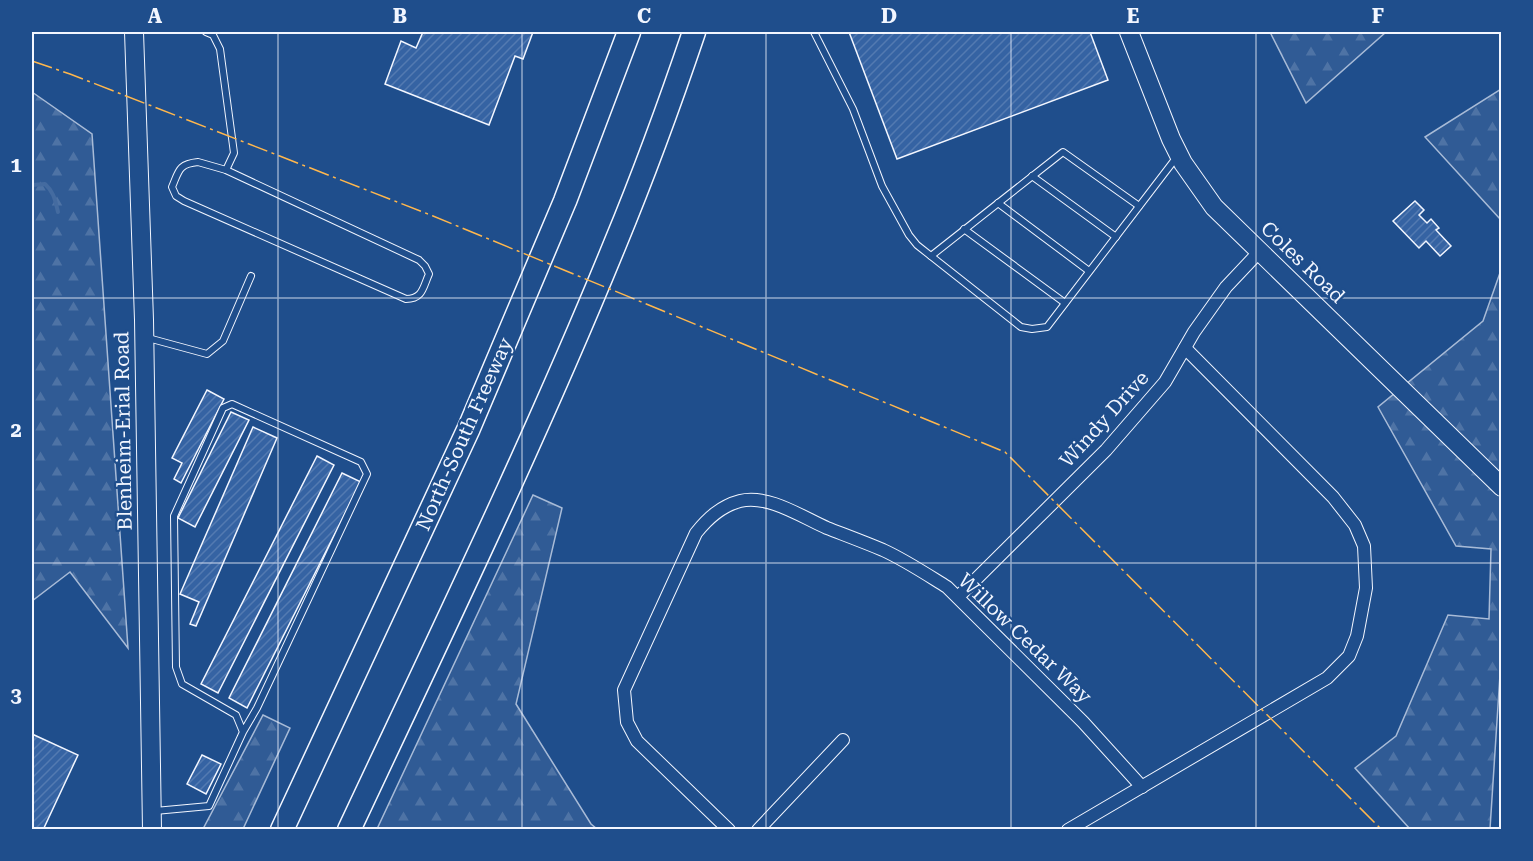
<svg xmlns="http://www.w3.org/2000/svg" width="1533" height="861" font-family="'Roboto Serif',serif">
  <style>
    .forest { fill: url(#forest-firs); stroke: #a8bbd7; stroke-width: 1.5 }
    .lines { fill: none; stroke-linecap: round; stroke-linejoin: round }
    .stream { stroke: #446ba0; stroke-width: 4 }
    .building { fill: url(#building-hatch); stroke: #f2f6ff; stroke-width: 1.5 }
    .lane-casing { stroke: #f2f6ff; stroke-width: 8 }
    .street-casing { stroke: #f2f6ff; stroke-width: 14 }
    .secondary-casing { stroke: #f2f6ff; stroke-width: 20 }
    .highway-casing { stroke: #f2f6ff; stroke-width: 25 }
    .lane { stroke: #1f4e8c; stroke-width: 6 }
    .street { stroke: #1f4e8c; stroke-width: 12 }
    .secondary { stroke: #1f4e8c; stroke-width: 18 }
    .highway { stroke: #1f4e8c; stroke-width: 22 }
    .power { stroke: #ffb74d; stroke-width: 1.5; stroke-dasharray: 21 4.5 3 4.5; stroke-linecap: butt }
    .grid { fill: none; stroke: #f2f6ff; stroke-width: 1.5; stroke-opacity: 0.55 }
    .labels { text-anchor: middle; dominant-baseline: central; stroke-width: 4.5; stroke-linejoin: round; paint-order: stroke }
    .street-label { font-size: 20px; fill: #f2f6ff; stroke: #1f4e8c }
    .neatline { fill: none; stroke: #f2f6ff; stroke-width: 2 }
    .grid-label { font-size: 20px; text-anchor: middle; font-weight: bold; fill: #f2f6ff }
  </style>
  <defs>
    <pattern id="forest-firs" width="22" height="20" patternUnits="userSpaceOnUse" patternTransform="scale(1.5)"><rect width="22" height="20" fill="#305b95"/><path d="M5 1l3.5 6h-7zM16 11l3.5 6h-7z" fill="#4e73a5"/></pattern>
    <pattern id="building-hatch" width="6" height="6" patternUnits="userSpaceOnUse" patternTransform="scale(1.5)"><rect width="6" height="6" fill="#3563a3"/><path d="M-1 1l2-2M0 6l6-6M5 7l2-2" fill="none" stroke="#537ab1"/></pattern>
  </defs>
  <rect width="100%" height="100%" fill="#1f4e8c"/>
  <g class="forest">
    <polygon points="1270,32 1386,32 1306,103"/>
    <polygon points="1501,89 1501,220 1425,137"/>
    <polygon points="32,92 92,134 128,648 70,572 32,601"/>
    <polygon points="1501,270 1502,467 1493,483 1501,491 1502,644 1490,829 1410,829 1355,768 1396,736 1448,615 1489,619 1491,549 1456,546 1378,407 1483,321"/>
    <polygon points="533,495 562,508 516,704 591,824 597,829 377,829"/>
    <polygon points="263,715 290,728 243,829 203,829"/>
  </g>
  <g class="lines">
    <path class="stream" d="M32 185 45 184C54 192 55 200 58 212"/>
  </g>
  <g class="building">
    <polygon points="423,32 469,32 473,33 474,32 533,32 523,59 515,56 489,125 385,84 401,41 416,48"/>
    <polygon points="849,32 1090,32 1108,80 897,159"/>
    <polygon points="1415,201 1424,210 1419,215 1427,223 1431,219 1439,228 1436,230 1451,246 1440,256 1426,241 1419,248 1393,221"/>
    <polygon points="207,390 224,399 181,483 174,479 182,463 172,458"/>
    <polygon points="231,412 249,420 195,527 178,518"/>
    <polygon points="253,427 277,438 196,626 190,624 199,602 180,594"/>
    <polygon points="317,456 334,465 218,693 201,684"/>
    <polygon points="342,473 361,482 247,708 229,698"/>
    <polygon points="32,734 78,755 43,830 32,829"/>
    <polygon points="202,755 221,764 206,794 187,784"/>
  </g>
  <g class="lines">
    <defs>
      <g id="lane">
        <polyline points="206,32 213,35 220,49 234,153 226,170"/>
        <polyline points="814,32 853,109 882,186 909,235 917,245 1021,327 1032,329 1047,327 1176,158"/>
        <path d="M198 162 226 170 419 260 425 266 429 274C423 287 423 299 406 299L184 201 176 196 172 187C179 171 178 164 198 162Z"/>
        <polyline points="1032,176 1116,237"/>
        <polyline points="998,203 1089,271"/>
        <polyline points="964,229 1065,303"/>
        <polyline points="931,256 1063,152 1139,206"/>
        <polyline points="148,338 207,354 223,341 251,276"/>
        <polyline points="155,811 209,806 243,732 236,715 182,684 176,667 174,516 223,408 232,404 361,462 367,474 257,708 243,732"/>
      </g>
      <g id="street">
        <polyline points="958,597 1106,450 1165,382 1194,332 1226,287 1260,251"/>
        <path d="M729 830 637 741 627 722 624 690 696 533C708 518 721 506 740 501 768 494 802 517 827 528 845 535 864 542 883 550 905 560 926 574 947 587L1083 722 1142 787"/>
        <polyline points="758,830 843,740"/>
        <polyline points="1068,830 1327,678 1349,656 1357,636 1366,588 1364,546 1355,525 1333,497 1185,348"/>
      </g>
      <g id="secondary">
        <polyline points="134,32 144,320 152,830"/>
        <polyline points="1129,32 1171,139 1183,163 1214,207 1502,487"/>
      </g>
      <g id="highway">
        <polyline points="282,830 469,428 565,201 629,32"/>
        <path d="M349 830C440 636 534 442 615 244 644 174 670 103 694 32"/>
      </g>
    </defs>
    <use href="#lane" class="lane-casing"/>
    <use href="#street" class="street-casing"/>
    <use href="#secondary" class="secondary-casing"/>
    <use href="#highway" class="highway-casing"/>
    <use href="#lane" class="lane"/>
    <use href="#street" class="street"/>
    <use href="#secondary" class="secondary"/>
    <use href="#highway" class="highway"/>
    <polyline class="power" points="32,61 70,74 433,216 1005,452 1382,830"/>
  </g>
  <path class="grid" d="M278 32V830M522 32V830M766 32V830M1011 32V830M1256 32V830M32 298H1502M32 563H1502"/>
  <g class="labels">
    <g class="street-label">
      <text transform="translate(1303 262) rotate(44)">Coles Road</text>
      <text transform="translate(1104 419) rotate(-48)">Windy Drive</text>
      <text transform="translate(123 431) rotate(-91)">Blenheim-Erial Road</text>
      <text transform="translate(464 434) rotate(-66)">North-South Freeway</text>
      <text transform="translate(1025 638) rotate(44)">Willow Cedar Way</text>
    </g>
  </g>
  <rect width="1533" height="861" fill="none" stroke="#1f4e8c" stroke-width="66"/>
  <rect x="33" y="33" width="1467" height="795" class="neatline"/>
  <g class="grid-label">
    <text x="155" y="23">A</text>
    <text x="400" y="23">B</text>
    <text x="644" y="23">C</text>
    <text x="889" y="23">D</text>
    <text x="1133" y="23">E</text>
    <text x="1378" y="23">F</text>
    <text x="16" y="172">1</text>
    <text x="16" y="437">2</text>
    <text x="16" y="702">3</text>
  </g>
</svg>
